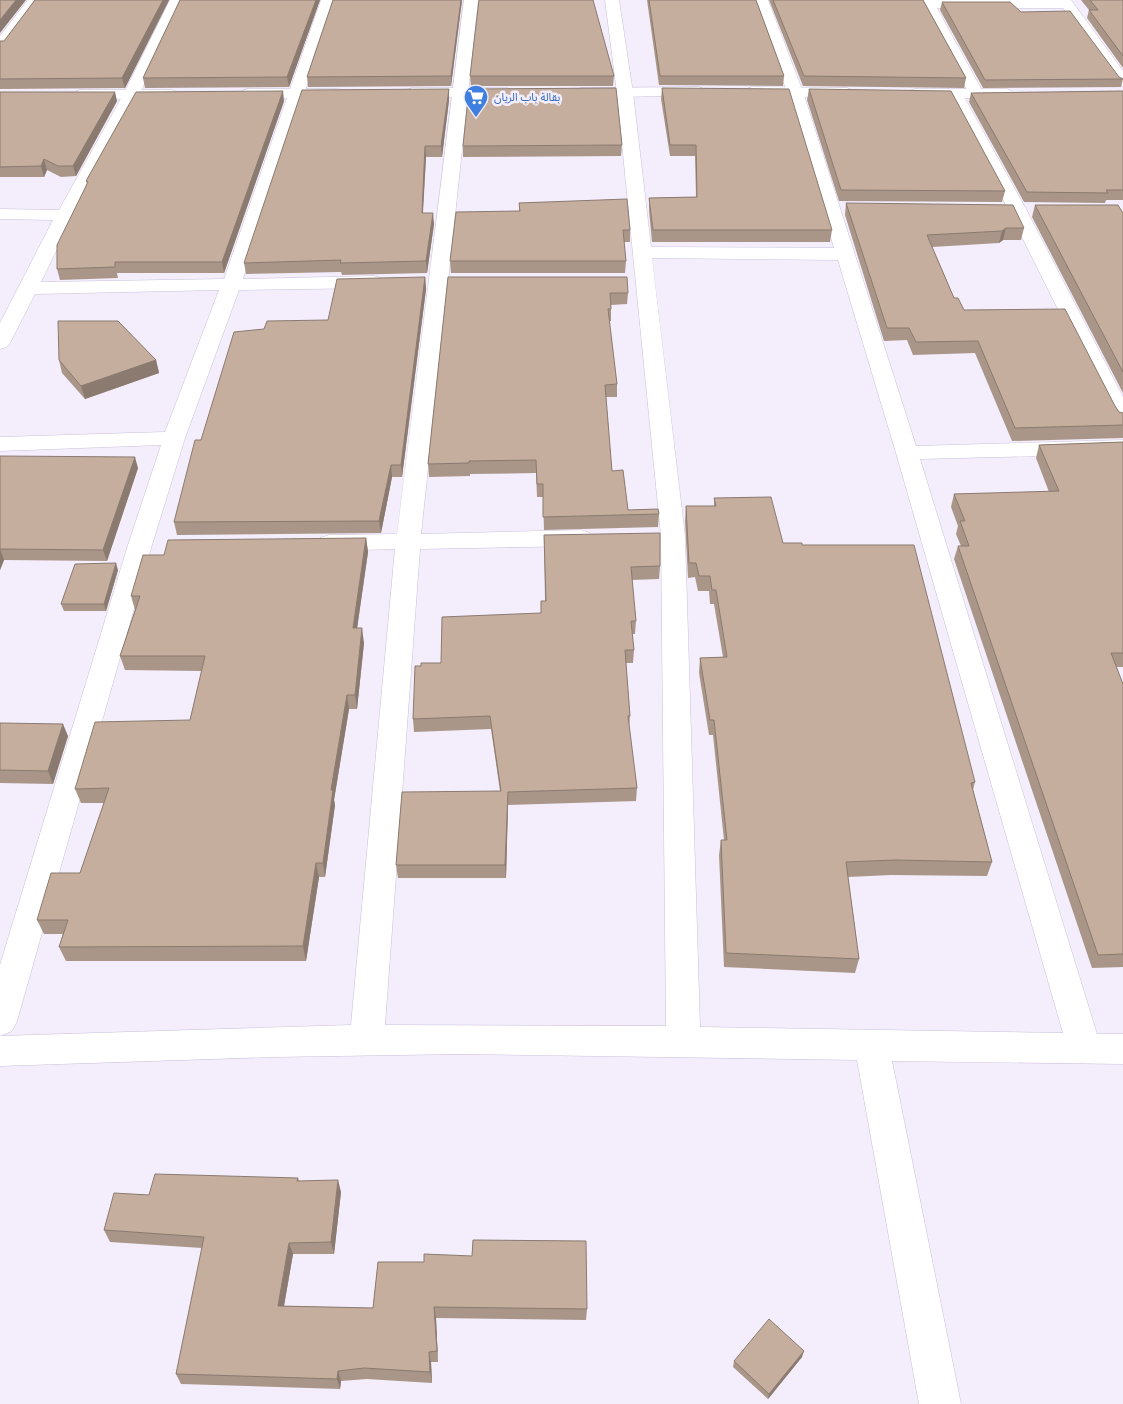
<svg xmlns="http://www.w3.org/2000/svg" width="1123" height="1404" font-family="Montserrat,'Noto Sans Arabic',sans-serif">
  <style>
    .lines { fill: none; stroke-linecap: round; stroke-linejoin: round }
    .minor-casing { stroke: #cac0d8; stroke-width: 1 }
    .tertiary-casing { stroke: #cac0d8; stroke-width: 1 }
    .minor { fill: #fff; fill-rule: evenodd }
    .tertiary { fill: #fff; fill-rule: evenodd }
    .wall { fill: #a99688 }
    .shaded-wall { fill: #8a7a6f }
    .building { fill: #c5ae9e; stroke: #8a7a6f }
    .labels { text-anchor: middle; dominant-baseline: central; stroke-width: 5; stroke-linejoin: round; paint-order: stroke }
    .far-shop-label { font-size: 11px; fill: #366cbe; stroke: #f3edfc; text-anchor: start }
  </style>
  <rect width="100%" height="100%" fill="#f3edfc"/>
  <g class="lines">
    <defs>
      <g id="minor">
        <polygon points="28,0 42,0 5,49 0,50 0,36"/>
        <polygon points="170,0 184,0 139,95 74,215 41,282 224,279 321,0 335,0 243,279 374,276 381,278 384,282 381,286 374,288 239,290 185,438 152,545 17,1021 12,1031 0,1036 0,965 128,545 161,445 0,451 0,437 165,432 219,290 35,294 10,343 7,347 0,349 0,323 53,220 0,219 0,209 59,210 123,95"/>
        <path d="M464 0H478L421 534 581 530 590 533 593 538 590 543 581 546 420 549 385 1025 666 1026 661 536 617 93 605 0H619L633 93 651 247 834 248 787 92 754 0H768L803 92 916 446 1123 440V454L920 459 1097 1034H1123V1064L892 1061 961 1404H919L857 1060 462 1054 275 1057 0 1066V1036L351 1025 395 549 329 551 320 548 317 543 320 538 329 535 397 534ZM652 258 838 260 896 453 1063 1033 700 1027 685 536Z"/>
        <polygon points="918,0 1071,0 1123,71 1123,86 1118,84 1063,8 937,8 984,94 981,97 971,97"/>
        <polygon points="955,90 960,92 963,95 1026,209 1123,397 1123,425 1115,423 1112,418 1008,209 947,95 950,92"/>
      </g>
      <g id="tertiary">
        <polygon points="699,87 704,89 707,92 704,95 580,98 575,96 572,93 575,90 580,88"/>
        <polygon points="752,87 847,88 852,90 855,93 852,96 847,98 747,95 744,92 747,89"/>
        <polygon points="412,88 507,88 512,90 515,93 512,96 507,98 407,96 404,93 407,90"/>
        <polygon points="247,89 339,89 344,91 347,94 344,97 339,99 242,97 239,94 242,91"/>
        <polygon points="915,89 1007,89 1012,91 1015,94 1012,97 1007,99 910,97 907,94 910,91"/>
        <polygon points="80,90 172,90 177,92 180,95 177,98 172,100 75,98 72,95 75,92"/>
      </g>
    </defs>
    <use href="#minor" class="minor-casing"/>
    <use href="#tertiary" class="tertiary-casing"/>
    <use href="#minor" class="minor"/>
    <use href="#tertiary" class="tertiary"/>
  </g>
  <g class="wall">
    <polygon points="35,0 169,0 125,88 0,89 0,41 4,41"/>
    <polygon points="180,0 320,0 289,87 145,88 143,78"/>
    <polygon points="333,0 462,0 451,86 308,87 307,77"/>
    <polygon points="647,0 756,0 784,76 783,86 659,85"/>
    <polygon points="769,0 923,0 966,78 964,88 803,86"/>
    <polygon points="1081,0 1123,0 1123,68 1087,18 1089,10"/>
    <polygon points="942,2 1021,12 1119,77 1123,79 1121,87 983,88 940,10"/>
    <polygon points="470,76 614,76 613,86 471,86"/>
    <polygon points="662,88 832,230 830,242 652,242 649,210 649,198 696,197 695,156 670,156 661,99"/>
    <polygon points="449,89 449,100 442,157 426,157 423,213 434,224 427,273 342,275 341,272 246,274 244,263"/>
    <polygon points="809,89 1005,191 1002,202 839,201 807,100"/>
    <polygon points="1123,91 1123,200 1106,200 1105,203 1024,202 969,102 971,93"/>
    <polygon points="0,92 117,101 76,176 61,177 47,170 44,177 0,177"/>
    <polygon points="284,101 224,273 117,273 118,278 60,280 57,269 87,183 86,181"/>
    <polygon points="622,145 621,156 463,157 463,146"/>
    <polygon points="519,203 630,230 630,242 624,242 626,261 625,273 451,273 450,261 519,211"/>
    <polygon points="846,203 1024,228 1021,240 1003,240 999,243 932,247 954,298 964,310 1115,406 1119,412 1123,413 1123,438 1012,441 975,353 913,355 907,340 884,341 845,215"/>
    <polygon points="1035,205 1123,213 1123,393 1032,217"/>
    <polygon points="425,277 426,289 402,477 392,477 381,533 177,535 174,522 201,440 264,329 328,320"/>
    <polygon points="448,277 628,293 627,304 611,305 611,321 609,321 617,384 617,397 606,397 612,471 628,510 659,514 658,527 544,530 543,497 537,497 536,473 470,474 470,476 429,477 428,464"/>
    <polygon points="59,360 156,360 159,373 85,399 62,373"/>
    <polygon points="1123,442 1123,667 1116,667 1123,684 1123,967 1092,968 954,559 958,546 961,546 956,534 958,526 951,507 954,494 1049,492 1036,458 1039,445"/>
    <polygon points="0,456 138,468 107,561 4,560 0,570"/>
    <polygon points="714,498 783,543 802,545 975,782 973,790 992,862 987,876 891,875 848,877 859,959 855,973 724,967 719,855 721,840 724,840 713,735 709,735 699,673 700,658 723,657 714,604 710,604 709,591 698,591 695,577 688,578 685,521 686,506 714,506"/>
    <polygon points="544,535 660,566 659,579 632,580 636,621 635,634 632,634 634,650 633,663 626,663 630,716 629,728 637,788 636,801 508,805 506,878 398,878 396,865 500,791 491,729 414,732 413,719 421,666 441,663 541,613 545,601"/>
    <polygon points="366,538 368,552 357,628 364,643 357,709 349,709 334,800 335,805 325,877 319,877 306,961 66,961 59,947 63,934 44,934 37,920 80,873 104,803 81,803 75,789 190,720 202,671 125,670 120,656 135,610 131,596 164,555"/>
    <polygon points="118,570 106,611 64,611 61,604"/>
    <polygon points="0,723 68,736 53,784 0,783"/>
    <polygon points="298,1178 299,1181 341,1192 334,1254 293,1254 284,1306 373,1308 378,1262 587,1309 586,1320 436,1318 438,1362 431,1362 432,1383 367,1379 341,1381 340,1389 181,1384 176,1374 202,1248 110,1242 104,1230 149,1195"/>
    <polygon points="802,1357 768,1399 733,1367 734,1361"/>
  </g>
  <g class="shaded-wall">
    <polygon points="16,0 26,0 0,33 0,20"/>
    <polygon points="163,0 169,0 125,88 122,78"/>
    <polygon points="316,0 320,0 289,87 287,77"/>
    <polygon points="461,0 462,0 451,86 451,76"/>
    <polygon points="449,89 449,100 442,157 441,146"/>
    <polygon points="283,91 284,101 224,273 222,262"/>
    <polygon points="115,92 117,101 76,176 73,166"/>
    <polygon points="425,146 426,157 422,225 422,213"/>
    <polygon points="44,159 47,170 44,177 41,166"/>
    <polygon points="433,213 434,224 427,273 426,261"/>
    <polygon points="1006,228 1003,240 999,243 1002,231"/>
    <polygon points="425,277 426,289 402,477 401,465"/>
    <polygon points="156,360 159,373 85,399 81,386"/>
    <polygon points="135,457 138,468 107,561 103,550"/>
    <polygon points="391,465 392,477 381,533 379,521"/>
    <polygon points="366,538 368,552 355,643 353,628"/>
    <polygon points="0,549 4,560 0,570"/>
    <polygon points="116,563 118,570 106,611 104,604"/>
    <polygon points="362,628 364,643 357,709 355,695"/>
    <polygon points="347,695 349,709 334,800 335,805 325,877 323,863 331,790"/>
    <polygon points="63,724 68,736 53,784 48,771"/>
    <polygon points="508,792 508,805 506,878 505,865"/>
    <polygon points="316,863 319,877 306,961 303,946"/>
    <polygon points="338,1180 341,1192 334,1254 331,1242"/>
    <polygon points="289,1243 293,1254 282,1317 278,1306"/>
    <polygon points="434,1307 436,1318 438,1362 437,1351"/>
    <polygon points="804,1351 802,1357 768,1399 769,1394"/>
    <polygon points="429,1352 431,1362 432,1383 430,1372"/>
    <polygon points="338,1371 341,1381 340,1389 337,1379"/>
  </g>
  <g class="building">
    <polygon points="0,0 16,0 0,20"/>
    <polygon points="35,0 163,0 122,78 0,79 0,41 4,41"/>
    <polygon points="180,0 316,0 287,77 143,78"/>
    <polygon points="333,0 461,0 451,76 307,77"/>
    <polygon points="479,0 593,0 614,76 470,76"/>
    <polygon points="649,0 756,0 784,76 660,76"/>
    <polygon points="773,0 923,0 966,78 804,76"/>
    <polygon points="1090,0 1123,0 1123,56 1089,10 1098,10"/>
    <polygon points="942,2 1010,2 1021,12 1070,11 1119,77 1123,79 985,80"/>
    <polygon points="616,88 622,145 463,146 469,89"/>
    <polygon points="662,88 789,89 832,230 653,230 649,198 697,197 696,145 670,145"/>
    <polygon points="449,89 441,146 425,146 422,213 433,213 426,261 340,263 341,260 244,263 302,90"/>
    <polygon points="809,89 951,91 1005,191 841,190"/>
    <polygon points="283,91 222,262 115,262 115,267 57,269 57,245 88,182 86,181 136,92"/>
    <polygon points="1123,91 1123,190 1106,190 1108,193 1027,192 971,93"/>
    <polygon points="0,92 115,92 73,166 58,166 44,159 41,166 0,167"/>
    <polygon points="627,199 630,230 623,230 626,261 450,261 456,212 520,211 519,203"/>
    <polygon points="846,203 1013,205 1024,228 1006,228 1002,231 927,235 954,298 958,298 964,310 1065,309 1115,406 1119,412 1123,413 1123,425 1015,428 978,341 916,342 909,328 887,328"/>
    <polygon points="1035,205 1118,205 1123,213 1123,372"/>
    <polygon points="425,277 401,465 391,465 379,521 174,522 195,440 201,440 234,332 264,329 267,321 328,320 337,279"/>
    <polygon points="448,277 627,277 628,293 610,293 611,309 608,309 617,384 605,385 612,471 623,470 628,510 658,509 659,514 543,517 543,484 537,484 536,460 469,461 469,463 428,464"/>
    <polygon points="58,321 118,321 156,360 81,386 59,360"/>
    <polygon points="1123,442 1123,653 1111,653 1123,684 1123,954 1098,955 958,546 969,546 960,521 965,521 954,494 1059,491 1039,445"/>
    <polygon points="0,456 135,457 103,550 0,549 0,550"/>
    <polygon points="771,497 783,543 802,543 802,545 914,545 975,782 971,783 992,862 895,860 846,862 859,959 726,953 721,840 727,840 714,720 710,720 700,658 727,657 716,590 712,590 710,576 699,576 696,563 689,563 686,506 716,506 714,498"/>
    <polygon points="660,533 660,566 631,567 636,621 631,621 634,650 625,650 630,716 628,716 637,788 508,792 505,865 396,865 402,792 501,791 490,716 413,719 415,666 421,666 421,663 441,663 442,617 541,613 541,601 546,601 544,535"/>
    <polygon points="366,538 353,628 362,628 355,695 347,695 331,790 333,790 323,863 316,863 303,946 59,947 68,920 37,920 51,873 80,873 109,788 75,789 95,722 190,720 205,656 120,656 140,596 131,596 143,555 164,555 168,540"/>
    <polygon points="116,563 104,604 61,604 75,564"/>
    <polygon points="0,723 63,724 48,771 0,770"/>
    <polygon points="155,1174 298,1178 297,1181 338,1180 331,1242 289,1243 278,1306 373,1308 378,1262 424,1262 424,1254 472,1256 473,1240 586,1241 587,1309 434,1307 437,1351 429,1352 430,1372 364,1368 338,1371 337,1379 176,1374 204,1237 104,1230 114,1193 149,1195"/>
    <polygon points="769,1319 804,1351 769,1394 734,1361"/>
  </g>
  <defs>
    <symbol id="supermarket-pin" viewBox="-11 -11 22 30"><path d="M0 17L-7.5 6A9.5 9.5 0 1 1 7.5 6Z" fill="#3f7fe0" stroke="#f3edfc"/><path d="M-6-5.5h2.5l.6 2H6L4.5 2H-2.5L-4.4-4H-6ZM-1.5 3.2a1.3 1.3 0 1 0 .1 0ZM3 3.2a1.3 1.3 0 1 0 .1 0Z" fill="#fff"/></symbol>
  </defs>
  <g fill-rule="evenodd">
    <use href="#supermarket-pin" x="462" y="83" width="28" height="38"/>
  </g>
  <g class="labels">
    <g class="far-shop-label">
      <text x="494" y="97">بقالة باب الريان</text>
    </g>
  </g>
</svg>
